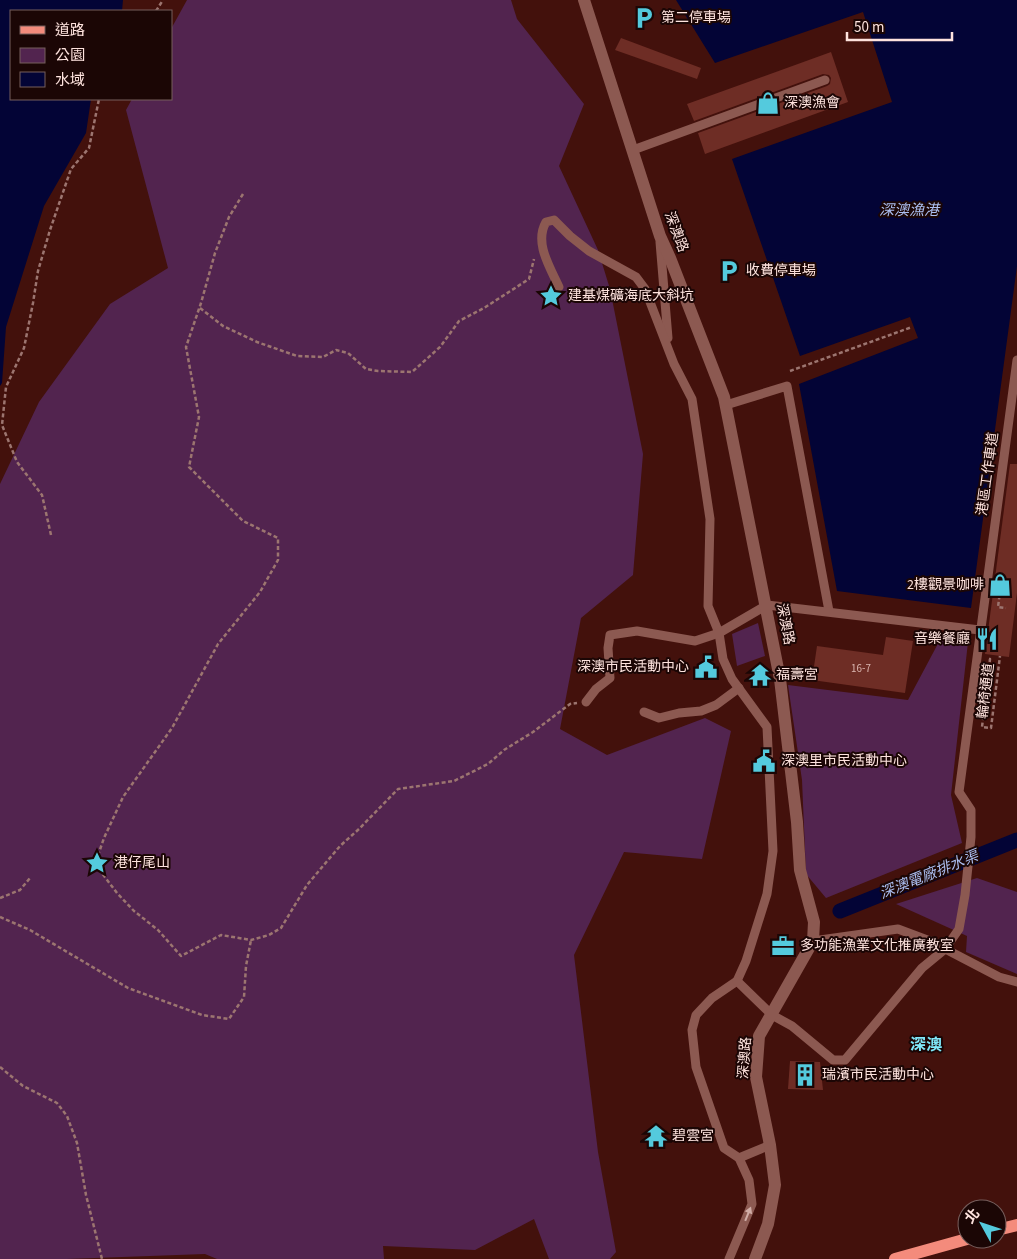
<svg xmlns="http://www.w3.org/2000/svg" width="1017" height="1259" font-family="'Source Sans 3','Noto Sans TC',sans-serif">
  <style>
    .green { fill: #52244f }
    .water { fill: #030436 }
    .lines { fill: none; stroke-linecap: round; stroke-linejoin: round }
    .canal { stroke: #030436; stroke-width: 15 }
    .building { fill: #6e2d25 }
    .path { stroke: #9c7570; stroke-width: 2.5; stroke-dasharray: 4 2.5; stroke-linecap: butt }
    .lane { stroke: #8c5951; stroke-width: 9 }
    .street { stroke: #8c5951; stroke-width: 12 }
    .primary { stroke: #f48b7c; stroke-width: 12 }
    .oneway { fill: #d0aca6 }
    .labels { text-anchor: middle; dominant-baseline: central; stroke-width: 4; stroke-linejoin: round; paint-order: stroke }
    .number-label { font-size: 11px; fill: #dab6b0 }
    .poi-label { font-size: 14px; fill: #fee3de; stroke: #1b0605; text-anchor: start }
    .street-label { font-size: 14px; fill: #fee3de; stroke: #1b0605 }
    .water-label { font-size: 15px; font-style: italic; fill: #abbef0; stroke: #1b0605 }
    .quarter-label { font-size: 16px; font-weight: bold; fill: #80e9fa; stroke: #1b0605 }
  </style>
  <rect width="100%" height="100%" fill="#43110c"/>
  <g class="green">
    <polygon points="187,0 511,0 517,19 584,104 559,166 598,250 610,289 643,454 633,575 581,618 560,729 607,755 705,718 731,731 702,859 624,852 574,955 598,1152 616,1252 610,1259 549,1259 534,1219 475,1250 383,1246 384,1259 217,1259 205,1254 67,1259 0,1259 0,484 39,402 110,304 168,268 126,110 132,99 171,99 171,29"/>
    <polygon points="758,623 765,656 737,666 732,634"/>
    <polygon points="941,638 968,642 951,795 962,843 826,898 806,874 802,780 788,685 908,700"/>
    <polygon points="977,878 1017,892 1017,974 966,952 967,936 896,904"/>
  </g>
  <g class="water">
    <polygon points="0,0 123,0 122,11 11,11 11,99 91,99 86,133 44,206 6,327 2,383 0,386"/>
    <polygon points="676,0 1017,0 1017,266 971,608 837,591 799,384 918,338 910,317 800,356 732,159 892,102 863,12 715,63"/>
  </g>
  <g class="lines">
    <polyline class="canal" points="840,911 1017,840"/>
  </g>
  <g class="building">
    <polygon points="621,38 701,68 697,79 615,50"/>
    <polygon points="831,52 848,102 705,154 698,133 827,86 830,84 831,78 829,75 823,74 694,121 687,104"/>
    <polygon points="1010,464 1017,464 1017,593 1009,657 985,654"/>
    <polygon points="886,637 913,641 905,693 812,680 817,646 883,655"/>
    <polygon points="790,1061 820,1062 823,1090 788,1089"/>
  </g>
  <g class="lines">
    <g class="path">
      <polyline points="156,11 163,0"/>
      <polyline points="243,194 229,217 215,253 201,303 186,347 199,417 189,467 243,521 278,538 278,560 260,592 218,644 172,728 123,797 104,838 95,864 117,893 134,911 158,930 181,956 221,935 251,940 269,935 281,928 307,885 323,866 340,846 359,829 398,789 454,781 488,764 504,750 533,732 570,704 577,703"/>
      <polyline points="200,308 223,326 257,342 297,356 323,357 336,350 348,353 366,369 378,371 412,372 440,347 459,321 484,308 529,279 534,259"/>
      <polyline points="790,371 912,327"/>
      <polyline points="51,535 42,495 17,462 2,425 6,387 24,348 33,303 38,271 50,230 71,169 89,148 99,99"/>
      <polyline points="997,592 1000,592 998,607 1006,608"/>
      <polyline points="989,659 990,659 982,727 991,728 1000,656"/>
      <polyline points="0,898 20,890 30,878"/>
      <polyline points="0,917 30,930 128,988 202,1015 229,1019 244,997 246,966 251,940"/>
      <polyline points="0,1067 23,1086 57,1103 67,1116 77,1143 86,1195 102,1259"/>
    </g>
    <g class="lane">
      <polyline points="633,150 825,80"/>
      <polyline points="660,242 668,338"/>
      <path d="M559 287C550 267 534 243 546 222L554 220 570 236 589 251 636 277 645 289 674 364 692 399 710 519 708 606 719 633 723 659 732 679 767 727 773 851 767 894 746 961 737 981 712 998 696 1015 692 1030 696 1067 724 1148 739 1158 749 1180 752 1204 729 1259"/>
      <polyline points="726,405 787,386 829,611"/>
      <polyline points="586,702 596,689 610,678 608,648 610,635 637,631 695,641 719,633 767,605 980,630"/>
      <polyline points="644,712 659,718 679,713 701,711 716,705 739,688"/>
      <polyline points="813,941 898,929 930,941 999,977 1017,982"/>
      <polyline points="737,981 772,1015 792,1026 833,1060 845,1060 922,968 945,949 959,929 965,895 971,837 971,810 959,792 1017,360"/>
      <polyline points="739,1158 770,1145"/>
    </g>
    <polyline class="street" points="584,0 660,236 670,258 724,397 780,679 797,822 800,870 814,922 813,941 759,1036 756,1077 770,1145 775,1185 768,1224 755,1259"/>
    <g class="primary">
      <polyline points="997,1230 1017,1225"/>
      <polyline points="895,1259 967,1239"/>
    </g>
  </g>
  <defs><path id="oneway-solid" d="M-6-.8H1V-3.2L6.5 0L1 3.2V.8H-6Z" transform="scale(1.25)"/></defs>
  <use class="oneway" href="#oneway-solid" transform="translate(748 1214) rotate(-68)"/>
  <defs>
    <symbol id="parking-bare" viewBox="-9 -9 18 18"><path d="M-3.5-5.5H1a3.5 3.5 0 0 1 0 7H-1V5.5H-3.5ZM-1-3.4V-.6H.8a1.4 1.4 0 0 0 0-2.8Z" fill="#54cadd" stroke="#1b0605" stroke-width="2.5" paint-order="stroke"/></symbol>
    <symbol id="shop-bare" viewBox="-9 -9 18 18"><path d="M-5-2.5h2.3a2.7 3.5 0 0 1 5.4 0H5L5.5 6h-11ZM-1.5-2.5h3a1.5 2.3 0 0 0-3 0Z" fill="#54cadd" stroke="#1b0605" stroke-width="2.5" paint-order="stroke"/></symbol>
    <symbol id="sight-bare" viewBox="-9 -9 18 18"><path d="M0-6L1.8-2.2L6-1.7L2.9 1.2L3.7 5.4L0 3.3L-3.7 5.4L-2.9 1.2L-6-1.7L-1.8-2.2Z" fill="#54cadd" stroke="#1b0605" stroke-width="2.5" paint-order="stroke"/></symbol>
    <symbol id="restaurant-bare" viewBox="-9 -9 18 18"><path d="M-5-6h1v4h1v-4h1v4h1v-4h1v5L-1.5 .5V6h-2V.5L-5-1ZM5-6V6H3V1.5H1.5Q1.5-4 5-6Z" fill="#54cadd" stroke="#1b0605" stroke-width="2.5" paint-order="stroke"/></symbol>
    <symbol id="civic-bare" viewBox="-9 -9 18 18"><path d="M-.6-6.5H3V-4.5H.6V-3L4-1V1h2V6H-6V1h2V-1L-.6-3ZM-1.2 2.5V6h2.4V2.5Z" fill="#54cadd" stroke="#1b0605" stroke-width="2.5" paint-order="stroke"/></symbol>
    <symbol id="temple-bare" viewBox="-9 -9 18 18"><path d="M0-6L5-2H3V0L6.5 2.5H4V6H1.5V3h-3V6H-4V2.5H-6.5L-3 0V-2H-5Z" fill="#54cadd" stroke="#1b0605" stroke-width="2.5" paint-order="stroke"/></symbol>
    <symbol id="office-bare" viewBox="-9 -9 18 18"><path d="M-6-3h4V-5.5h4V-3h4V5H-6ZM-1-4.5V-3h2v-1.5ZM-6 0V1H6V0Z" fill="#54cadd" stroke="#1b0605" stroke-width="2.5" paint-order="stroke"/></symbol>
    <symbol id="building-bare" viewBox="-9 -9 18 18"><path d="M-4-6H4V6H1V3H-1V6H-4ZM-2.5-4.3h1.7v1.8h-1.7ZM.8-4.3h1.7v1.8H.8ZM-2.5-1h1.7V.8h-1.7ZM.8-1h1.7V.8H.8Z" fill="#54cadd" stroke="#1b0605" stroke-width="2.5" paint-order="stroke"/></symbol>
  </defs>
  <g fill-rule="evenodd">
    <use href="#parking-bare" x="628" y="2" width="32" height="32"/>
    <use href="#shop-bare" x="752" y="87" width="32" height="32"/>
    <use href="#parking-bare" x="713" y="255" width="32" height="32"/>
    <use href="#sight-bare" x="535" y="280" width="32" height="32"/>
    <use href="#shop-bare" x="984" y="569" width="32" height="32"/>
    <use href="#restaurant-bare" x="971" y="623" width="32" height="32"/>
    <use href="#civic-bare" x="690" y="651" width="32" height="32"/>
    <use href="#temple-bare" x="744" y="659" width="32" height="32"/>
    <use href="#civic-bare" x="748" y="745" width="32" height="32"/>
    <use href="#sight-bare" x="81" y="847" width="32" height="32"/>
    <use href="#office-bare" x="767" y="930" width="32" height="32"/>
    <use href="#building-bare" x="789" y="1059" width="32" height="32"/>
    <use href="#temple-bare" x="640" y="1120" width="32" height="32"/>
  </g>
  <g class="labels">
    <g class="number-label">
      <text x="861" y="668">16-7</text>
    </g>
    <g class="poi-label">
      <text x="661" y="18">第二停車場</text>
      <text x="784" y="103">深澳漁會</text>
      <text x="746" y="271">收費停車場</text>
      <text x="568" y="296">建基煤礦海底大斜坑</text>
      <text x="984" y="585" text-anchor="end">2樓觀景咖啡</text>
      <text x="970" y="639" text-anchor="end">音樂餐廳</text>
      <text x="689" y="667" text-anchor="end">深澳市民活動中心</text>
      <text x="776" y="675">福壽宮</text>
      <text x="781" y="761">深澳里市民活動中心</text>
      <text x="114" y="863">港仔尾山</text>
      <text x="800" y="946">多功能漁業文化推廣教室</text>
      <text x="822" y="1075">瑞濱市民活動中心</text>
      <text x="672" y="1136">碧雲宮</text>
    </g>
    <g class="street-label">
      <text transform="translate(676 232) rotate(69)">深澳路</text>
      <text transform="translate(988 474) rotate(-82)">港區工作車道</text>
      <text transform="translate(785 624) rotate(79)">深澳路</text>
      <text transform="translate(986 691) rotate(-83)">輪椅通道</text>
      <text transform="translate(745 1058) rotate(-86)">深澳路</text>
    </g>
    <g class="water-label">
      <text x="909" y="210">深澳漁港</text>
      <text transform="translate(929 875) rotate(-22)">深澳電廠排水渠</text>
    </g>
    <g class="quarter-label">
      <text x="926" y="1045">深澳</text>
    </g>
  </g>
  <rect x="10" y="10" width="162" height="90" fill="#1b0605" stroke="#765e5c"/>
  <rect x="20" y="26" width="25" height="8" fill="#f48b7c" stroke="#765e5c"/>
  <text x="55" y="35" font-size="15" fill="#fee3de">道路</text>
  <rect x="20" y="48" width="25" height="15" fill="#52244f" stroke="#765e5c"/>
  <text x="55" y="60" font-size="15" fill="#fee3de">公園</text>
  <rect x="20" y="72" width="25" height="15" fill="#030436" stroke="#765e5c"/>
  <text x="55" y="85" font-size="15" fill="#fee3de">水域</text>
  <g transform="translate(982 1224) rotate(310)"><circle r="24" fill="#1b0605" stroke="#765e5c"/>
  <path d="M0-4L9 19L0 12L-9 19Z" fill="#54cadd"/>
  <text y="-8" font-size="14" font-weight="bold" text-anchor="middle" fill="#fee3de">北</text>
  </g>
  <path d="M847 32v8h105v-8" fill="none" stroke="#fee3de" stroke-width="2.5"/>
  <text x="854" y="32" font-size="15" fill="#fee3de" stroke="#1b0605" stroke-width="4" paint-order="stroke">50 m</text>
</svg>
